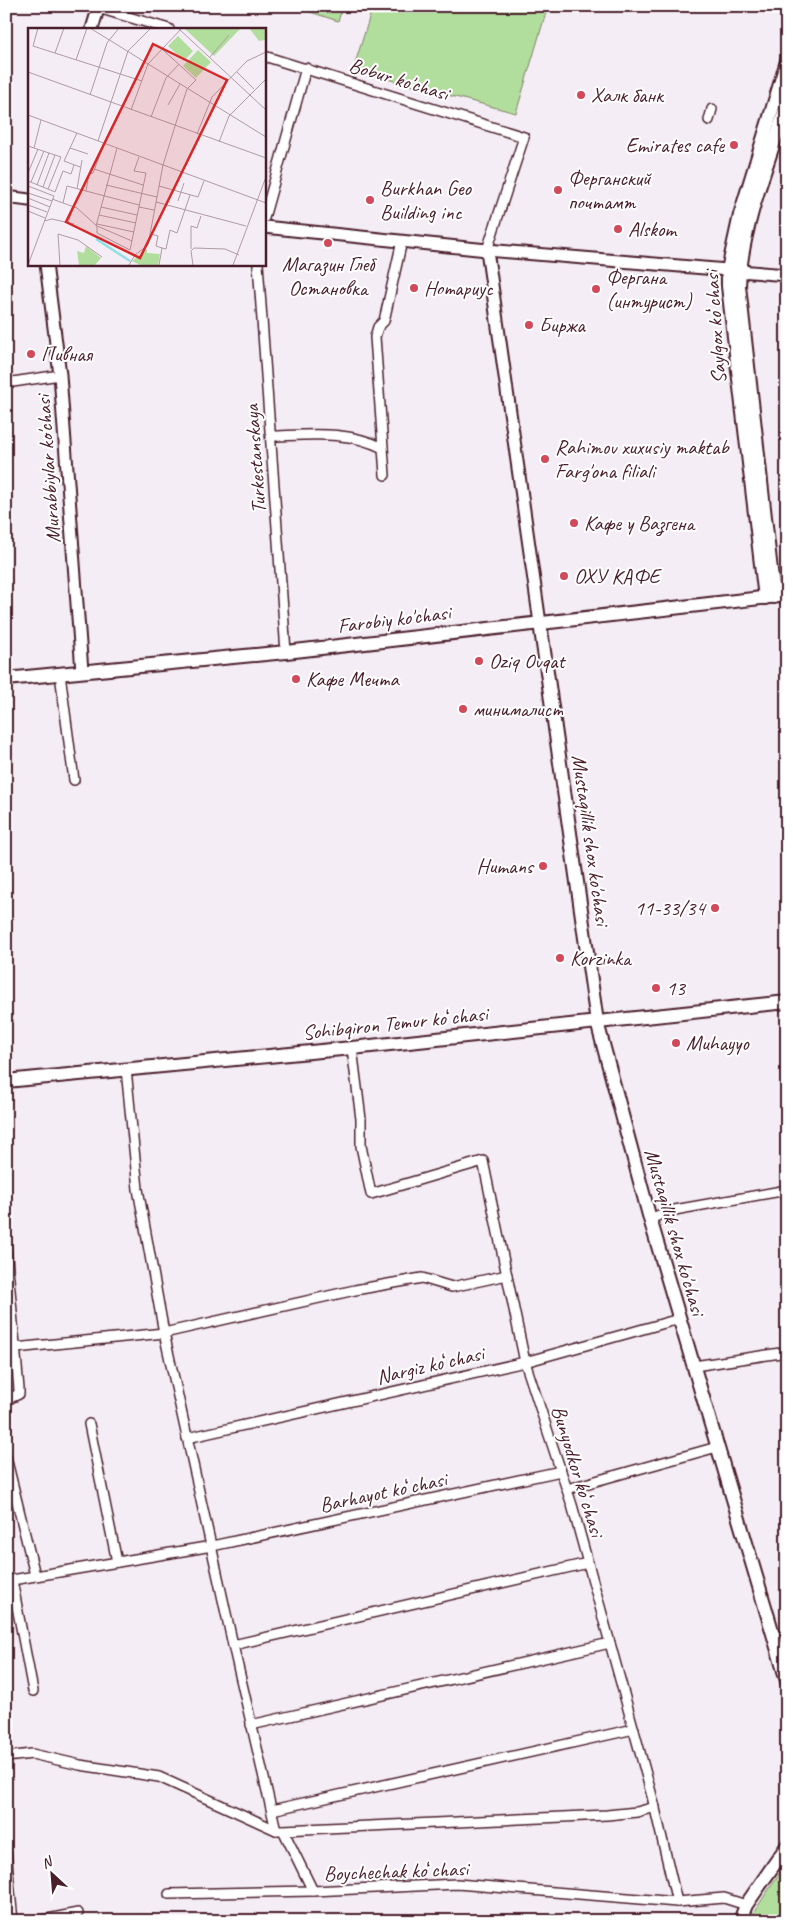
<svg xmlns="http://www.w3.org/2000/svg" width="793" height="1927" font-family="Caveat,sans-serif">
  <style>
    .green { fill: #b2de9d; stroke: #7e7e64 }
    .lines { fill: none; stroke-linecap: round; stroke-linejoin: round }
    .minor-casing { stroke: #4a1f2b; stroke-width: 12 }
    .tertiary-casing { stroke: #4a1f2b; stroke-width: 15 }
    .secondary-casing { stroke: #4a1f2b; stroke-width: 16 }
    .minor { stroke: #fff; stroke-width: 9 }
    .tertiary { stroke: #fff; stroke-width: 11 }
    .secondary { stroke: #fff; stroke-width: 12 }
    .poi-dot { fill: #d1495b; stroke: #fff; stroke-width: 2 }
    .labels { text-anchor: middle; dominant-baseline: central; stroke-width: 4; stroke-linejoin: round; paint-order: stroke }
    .street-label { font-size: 21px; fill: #4a1f2b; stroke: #fff }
    .poi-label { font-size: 21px; fill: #4a1f2b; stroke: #fff; text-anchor: start }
    .inset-river { fill: none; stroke: #8fe1e8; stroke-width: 2.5 }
    .inset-road { fill: none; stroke: #b09ba4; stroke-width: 1 }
    .view { fill: #d62828; fill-opacity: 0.15; stroke: #d62828; stroke-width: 2.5 }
    .inset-edge { fill: none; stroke: #4a1f2b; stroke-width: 2.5 }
  </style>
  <rect width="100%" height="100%" fill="#f4edf5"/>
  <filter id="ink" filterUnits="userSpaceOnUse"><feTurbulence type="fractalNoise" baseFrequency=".02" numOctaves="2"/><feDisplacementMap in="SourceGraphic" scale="10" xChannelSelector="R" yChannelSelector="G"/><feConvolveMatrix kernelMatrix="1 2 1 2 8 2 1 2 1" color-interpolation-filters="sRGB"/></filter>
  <g filter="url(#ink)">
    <g class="green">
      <polygon points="292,6 343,6 338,21"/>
      <polygon points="373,6 548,6 516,113 353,70"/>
      <polygon points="787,1862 787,1921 748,1921"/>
    </g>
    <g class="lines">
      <defs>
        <g id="minor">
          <polyline points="98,8 169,29"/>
          <polyline points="264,56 524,137 487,250"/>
          <polyline points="709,120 712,109"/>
          <polyline points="264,218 306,68"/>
          <polyline points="258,264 286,652"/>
          <polyline points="6,383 60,375"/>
          <path d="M271 436C309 435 348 430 383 448"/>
          <polyline points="385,475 375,337 378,327 384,321 402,241"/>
          <polyline points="60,674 74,780"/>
          <polyline points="352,1048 361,1119 361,1146 371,1194 483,1161 525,1362 572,1505 588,1563 652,1796 677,1902"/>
          <polyline points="126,1069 138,1189 164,1333 233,1645 276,1830"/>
          <polyline points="650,1219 669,1211 787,1190"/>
          <polyline points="6,1246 19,1389 19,1394 6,1400"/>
          <polyline points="15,1348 164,1333 355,1290 422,1278 452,1287 507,1275"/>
          <polyline points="694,1366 787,1352"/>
          <polyline points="89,1424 117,1562"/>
          <polyline points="187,1438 525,1362 679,1319"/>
          <polyline points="6,1457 35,1575"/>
          <polyline points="567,1489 717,1447"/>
          <polyline points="12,1580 33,1691"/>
          <polyline points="6,1581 212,1546 561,1471"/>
          <polyline points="233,1645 588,1563"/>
          <polyline points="251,1725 610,1643"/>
          <polyline points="6,1757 32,1754 80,1765 159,1777 276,1830 283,1830 313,1891 457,1884 677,1902 724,1898 746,1905"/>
          <polyline points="272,1810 634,1729"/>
          <polyline points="283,1830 607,1815 637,1812 655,1807"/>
          <polyline points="6,1851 13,1921"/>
          <polyline points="169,1894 313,1891"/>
          <polyline points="38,1921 78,1913"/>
        </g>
        <g id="tertiary">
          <polyline points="92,29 99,6"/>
          <polyline points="6,197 29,200"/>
          <polyline points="264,227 487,250 787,275"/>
          <polyline points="487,250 540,623"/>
          <polyline points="46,264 60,375 82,671"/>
        </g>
        <g id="secondary">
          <path d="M774 597 739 286C741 228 769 160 787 104"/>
          <polyline points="765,598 728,286 728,270 740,215 787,61"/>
          <polyline points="540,623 597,1022 650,1219 787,1681"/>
          <polyline points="6,679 286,652 787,595"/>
          <polyline points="6,1081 352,1048 787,1002"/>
          <polyline points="740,1921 746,1905 787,1846"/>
        </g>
      </defs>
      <use href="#minor" class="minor-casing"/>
      <use href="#tertiary" class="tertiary-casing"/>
      <use href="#secondary" class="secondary-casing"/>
      <use href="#minor" class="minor"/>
      <use href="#tertiary" class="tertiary"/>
      <use href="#secondary" class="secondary"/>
    </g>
  </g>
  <g class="poi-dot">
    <circle cx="581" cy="95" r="5"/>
    <circle cx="734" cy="145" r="5"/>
    <circle cx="558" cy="190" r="5"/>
    <circle cx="370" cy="200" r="5"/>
    <circle cx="618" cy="229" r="5"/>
    <circle cx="328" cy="243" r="5"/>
    <circle cx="414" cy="288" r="5"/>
    <circle cx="596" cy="289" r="5"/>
    <circle cx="529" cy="325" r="5"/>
    <circle cx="31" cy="354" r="5"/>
    <circle cx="545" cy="459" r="5"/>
    <circle cx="574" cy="523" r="5"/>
    <circle cx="564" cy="576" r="5"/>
    <circle cx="479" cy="661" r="5"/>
    <circle cx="296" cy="679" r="5"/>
    <circle cx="463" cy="709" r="5"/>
    <circle cx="543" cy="866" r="5"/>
    <circle cx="715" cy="908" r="5"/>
    <circle cx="560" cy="958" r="5"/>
    <circle cx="656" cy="988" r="5"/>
    <circle cx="676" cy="1043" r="5"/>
  </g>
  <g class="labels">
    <g class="street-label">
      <text transform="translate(399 79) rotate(17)">Bobur ko'chasi</text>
      <text transform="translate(715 327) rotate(-94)">Saylgox koʻchasi</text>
      <text transform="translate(255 459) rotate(-94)">Turkestanskaya</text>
      <text transform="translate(48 469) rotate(-94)">Murabbiylar ko'chasi</text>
      <text transform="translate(394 619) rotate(-7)">Farobiy ko'chasi</text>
      <text transform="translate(591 840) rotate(82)">Mustaqillik shox ko'chasi</text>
      <text transform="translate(395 1023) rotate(-6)">Sohibqiron Temur koʻchasi</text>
      <text transform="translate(675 1232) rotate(74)">Mustaqillik shox ko'chasi</text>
      <text transform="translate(430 1365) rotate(-13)">Nargiz koʻchasi</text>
      <text transform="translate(578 1471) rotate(73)">Bunyodkor koʻchasi</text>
      <text transform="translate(383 1492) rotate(-12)">Barhayot koʻchasi</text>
      <text transform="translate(396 1871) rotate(-2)">Boychechak koʻchasi</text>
    </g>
    <g class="poi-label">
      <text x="591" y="95">Халк банк</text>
      <text x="724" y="145" text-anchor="end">Emirates cafe</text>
      <text x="568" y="178">Ферганский<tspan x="568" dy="24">почтамт</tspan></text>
      <text x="380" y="188">Burkhan Geo<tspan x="380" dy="24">Building inc</tspan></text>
      <text x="628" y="229">Alskom</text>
      <text x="328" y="264" text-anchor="middle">Магазин Глеб<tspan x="328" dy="24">Остановка</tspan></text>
      <text x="606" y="277">Фергана<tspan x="606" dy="24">(интурист)</tspan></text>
      <text x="424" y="288">Нотариус</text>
      <text x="539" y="325">Биржа</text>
      <text x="41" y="354">Пивная</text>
      <text x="555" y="447">Rahimov xuxusiy maktab<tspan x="555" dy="24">Farg'ona filiali</tspan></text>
      <text x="584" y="523">Кафе у Вазгена</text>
      <text x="574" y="576">ОХУ КАФЕ</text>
      <text x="489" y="661">Oziq Ovqat</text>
      <text x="306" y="679">Кафе Мечта</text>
      <text x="473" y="709">минималист</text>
      <text x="533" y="866" text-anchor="end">Humans</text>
      <text x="705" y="908" text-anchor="end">11-33/34</text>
      <text x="570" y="958">Korzinka</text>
      <text x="666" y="988">13</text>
      <text x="686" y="1043">Muhayyo</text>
    </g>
  </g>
  <g transform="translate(28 28)">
    <rect width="238" height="238" fill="#f4edf5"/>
    <path d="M156 0H213L186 28ZM221 0H237V12L231 13ZM150 8 165 23 156 33 140 18ZM170 22 183 34 168 50 155 38ZM58 218 73 230 67 237H51L49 223 56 225ZM119 221V225L132 226 130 237H112L104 233Z" fill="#b2de9d"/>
    <path class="inset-river" d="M68 211 102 233"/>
    <path class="inset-road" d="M10 0 5 18 114 53M62 0 238 109M150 0 238 82M134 21 168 52 159 61 147 98M27 25 36 0M182 29 201 7M48 32 59 0M0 44 83 74M209 44 226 61M62 67 79 15 91 0M83 74 238 130M140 77 152 56M103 82 120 36 154 0M0 87 238 175M123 89 138 50 151 36M49 105 36 133 52 139M169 106 184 69 219 33 238 24M70 113 100 23 123 0M191 114 201 88 238 51M0 118 33 129M6 120 13 92M42 120 60 126M66 141 115 157M0 145 10 121M0 153 20 161 33 129M3 154 16 123M9 157 21 125M78 157 129 169M0 158 26 168M131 158 170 169 176 153M15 159 27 127M20 161 27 164 35 143 43 146 46 137M49 161 54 132M58 163 61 146 65 145 76 116M0 165 24 173M0 170 22 179M24 171 49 180 69 198V205L102 222M150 173 156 155M128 174 218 198M35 175 39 158 111 177M0 177 19 184M73 179 109 187M111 179 126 182M0 183 17 190M71 187 108 195M16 193 24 191 46 196M40 195 45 180M69 196 106 204M68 198 89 120M69 198 104 213M123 206 130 208 128 218 134 220M134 220 138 221 142 202 149 205 162 167M163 221V198L169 200 173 188M102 222 118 145 106 143 111 129M0 237 26 168M32 237 30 206 50 212 74 229M101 237 107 227 120 217 135 137 147 98M131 237 134 220M165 237 163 223 166 220 197 221 211 227M205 237 238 149"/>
    <path class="view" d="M125 16 199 52 112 230 38 194Z"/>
    <rect width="238" height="238" class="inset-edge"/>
  </g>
  <rect width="793" height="1927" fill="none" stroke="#fff" stroke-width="25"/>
  <rect x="12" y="12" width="768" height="1902" fill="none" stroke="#4a1f2b" stroke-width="2" filter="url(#ink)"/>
  <g transform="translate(52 1874) rotate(334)" stroke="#ffffff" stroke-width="4" paint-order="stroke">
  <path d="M0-4L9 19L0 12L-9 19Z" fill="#4a1f2b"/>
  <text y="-8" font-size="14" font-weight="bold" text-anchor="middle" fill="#4a1f2b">N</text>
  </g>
</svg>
